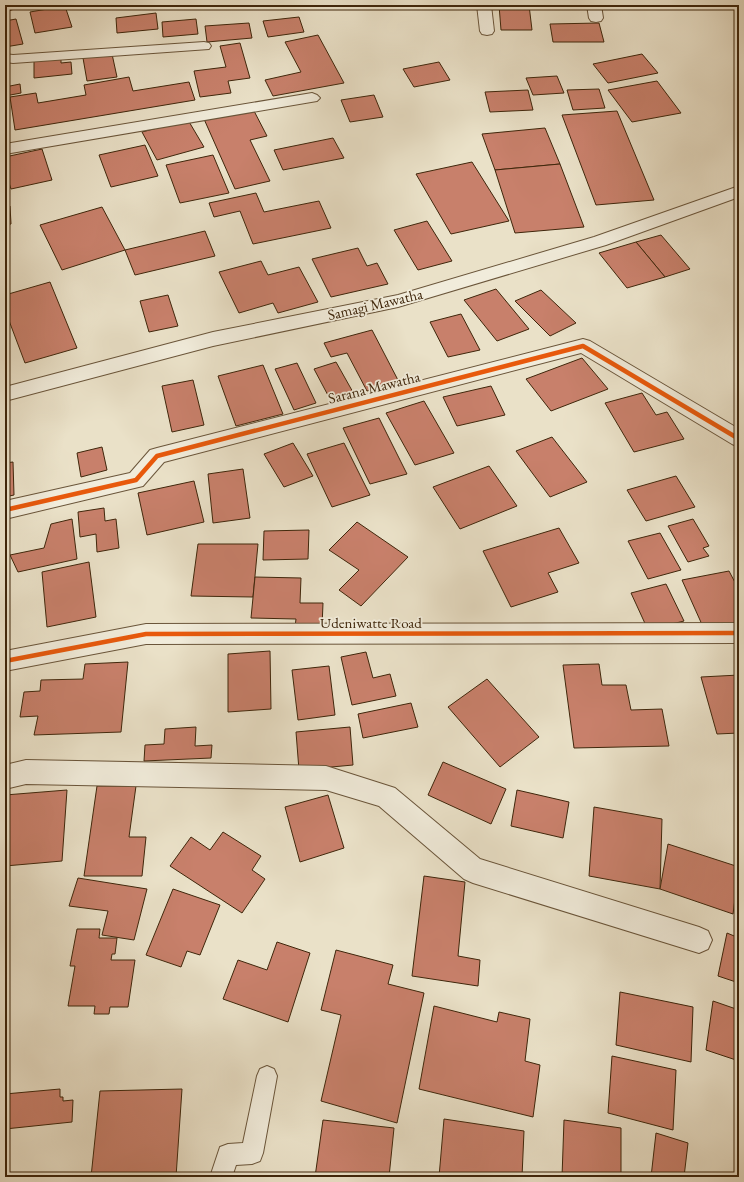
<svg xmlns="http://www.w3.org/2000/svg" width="744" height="1182" font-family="'EB Garamond',serif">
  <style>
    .building { fill: #c8806b; stroke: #3f260b }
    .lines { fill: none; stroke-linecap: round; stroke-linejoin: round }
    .service-casing { stroke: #6a553a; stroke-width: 2 }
    .minor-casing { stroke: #6a553a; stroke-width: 2 }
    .service { fill: #f1ecdb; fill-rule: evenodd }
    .minor { fill: #f1ecdb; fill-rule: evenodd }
    .cycleway-casing { stroke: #f1ecdb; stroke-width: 7 }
    .cycleway { stroke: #e8590c; stroke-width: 4.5 }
    .labels { text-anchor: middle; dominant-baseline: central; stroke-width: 3.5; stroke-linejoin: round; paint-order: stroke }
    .street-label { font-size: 15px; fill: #3f260b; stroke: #f1ecdb }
  </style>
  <rect width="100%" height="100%" fill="#eae1c8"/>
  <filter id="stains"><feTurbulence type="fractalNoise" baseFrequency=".005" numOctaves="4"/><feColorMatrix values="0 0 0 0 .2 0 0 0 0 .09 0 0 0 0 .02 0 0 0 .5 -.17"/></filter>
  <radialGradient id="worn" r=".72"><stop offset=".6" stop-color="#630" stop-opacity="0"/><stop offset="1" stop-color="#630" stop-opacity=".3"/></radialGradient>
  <g class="building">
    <polygon points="5,5 27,5 5,12"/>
    <polygon points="422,5 465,5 465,9 422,8"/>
    <polygon points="499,5 529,5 532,30 501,30"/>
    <polygon points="65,6 72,27 35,33 30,12"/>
    <polygon points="156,13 158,29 117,33 116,18"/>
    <polygon points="299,17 304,32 268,37 263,21"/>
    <polygon points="16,19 23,44 5,47 5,21"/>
    <polygon points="196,19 198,34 163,37 162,22"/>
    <polygon points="249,23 252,38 207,42 205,26"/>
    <polygon points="599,23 604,42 553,42 550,24"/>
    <polygon points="318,35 344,83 273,96 265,80 301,72 285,42"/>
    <polygon points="240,43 250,78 228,81 231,93 200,97 194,71 226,67 220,46"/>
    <polygon points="112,54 117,77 87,81 83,58"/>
    <polygon points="642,54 658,73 608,83 593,64"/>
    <polygon points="61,58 61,63 71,62 72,74 34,78 34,61"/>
    <polygon points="439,62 450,80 414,87 403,69"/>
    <polygon points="557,76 564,93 533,95 526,78"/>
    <polygon points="129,77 133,91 189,82 195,100 15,130 10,97 36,93 38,103 86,95 84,85"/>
    <polygon points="657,81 681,113 632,122 608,90"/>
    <polygon points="20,84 21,93 5,96 5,87"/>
    <polygon points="599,89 605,108 573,110 567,90"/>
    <polygon points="528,90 533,110 490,112 485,92"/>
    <polygon points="374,95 383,117 350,122 341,100"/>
    <polygon points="253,109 267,136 250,140 270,181 235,189 204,119"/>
    <polygon points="617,111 654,200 596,205 562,115"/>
    <polygon points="188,120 204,147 157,160 142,132"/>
    <polygon points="545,128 560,164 495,170 482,134"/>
    <polygon points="333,138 344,158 283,170 274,150"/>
    <polygon points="145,145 158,176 111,187 99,155"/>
    <polygon points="42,149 52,180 11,189 5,170 5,157"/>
    <polygon points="213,155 229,193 180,203 166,165"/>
    <polygon points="472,162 509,221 451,234 416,174"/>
    <polygon points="560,164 584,227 515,233 495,170"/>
    <polygon points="256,193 264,212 319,201 331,228 253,244 240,211 214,217 209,203"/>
    <polygon points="10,206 11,224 5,225 5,207"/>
    <polygon points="102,207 125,250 62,270 40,225"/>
    <polygon points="427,221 452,261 418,270 394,230"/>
    <polygon points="205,231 215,256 135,275 125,250"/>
    <polygon points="661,235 690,269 665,277 636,242"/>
    <polygon points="636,242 665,277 627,288 599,253"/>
    <polygon points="358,248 367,266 377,263 388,284 331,297 312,259"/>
    <polygon points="261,261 268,275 299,267 318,302 278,313 273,303 239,313 219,272"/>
    <polygon points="50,282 77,348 25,363 5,310 5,295"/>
    <polygon points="496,289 529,329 497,341 464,300"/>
    <polygon points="541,290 576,323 550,336 515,301"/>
    <polygon points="168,295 178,326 149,332 140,301"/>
    <polygon points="461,314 480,350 448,357 430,322"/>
    <polygon points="372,330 399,382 367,391 347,353 331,357 324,343"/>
    <polygon points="582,358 608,389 551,411 526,379"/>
    <polygon points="336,362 354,394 331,401 314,369"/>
    <polygon points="297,363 316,403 294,410 275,369"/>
    <polygon points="263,365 283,414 236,426 218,376"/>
    <polygon points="193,380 204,425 172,432 162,386"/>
    <polygon points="491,386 505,415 457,426 443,397"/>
    <polygon points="642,393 656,415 667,412 684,439 634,452 605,403"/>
    <polygon points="424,401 454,453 415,465 386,413"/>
    <polygon points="379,418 407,474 370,484 343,428"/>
    <polygon points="552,437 587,482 550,497 516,451"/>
    <polygon points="293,443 313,476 284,487 264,454"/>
    <polygon points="344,443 370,495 332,507 307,454"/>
    <polygon points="102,447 107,470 81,477 77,453"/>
    <polygon points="13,462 14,495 5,497 5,463"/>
    <polygon points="489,466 517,506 460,529 433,487"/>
    <polygon points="243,469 250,518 213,523 208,474"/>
    <polygon points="676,476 695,507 646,521 627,490"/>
    <polygon points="194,481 204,522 147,535 138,493"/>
    <polygon points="104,508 105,521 116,519 119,548 97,552 96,534 80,537 78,512"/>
    <polygon points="72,519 77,559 18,572 10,555 44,548 51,524"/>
    <polygon points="693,519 709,546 703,548 709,556 688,562 668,526"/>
    <polygon points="357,522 408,557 361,606 339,590 359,570 329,550"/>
    <polygon points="559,528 579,563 548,573 558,592 511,607 483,551"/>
    <polygon points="309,530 308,559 263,560 264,531"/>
    <polygon points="660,533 681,570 648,579 628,541"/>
    <polygon points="198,544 258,544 253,597 191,596"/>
    <polygon points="89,562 96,617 47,627 42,572"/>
    <polygon points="729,571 739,590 739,622 704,629 682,580"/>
    <polygon points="255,577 301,578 300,603 323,603 322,627 295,627 296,619 251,618"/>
    <polygon points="666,584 684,621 648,630 631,593"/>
    <polygon points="270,651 271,709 228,712 228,654"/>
    <polygon points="366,652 373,678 390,674 396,696 352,705 341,657"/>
    <polygon points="128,662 121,732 34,735 38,716 20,717 24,692 40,691 41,680 83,679 85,664"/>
    <polygon points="599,664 602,685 626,685 631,710 662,709 669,746 574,748 563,665"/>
    <polygon points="329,666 335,715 298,720 292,670"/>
    <polygon points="739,675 739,733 717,734 701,677"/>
    <polygon points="487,679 539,737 500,767 448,707"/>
    <polygon points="411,703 418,727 363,738 358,714"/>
    <polygon points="196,727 195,746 212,745 211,758 144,761 145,745 164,744 165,729"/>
    <polygon points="350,727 353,765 299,770 296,732"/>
    <polygon points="443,762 506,789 491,824 428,795"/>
    <polygon points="97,786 136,786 129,837 146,837 142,876 84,876"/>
    <polygon points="67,790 62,861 5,866 5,795"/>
    <polygon points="517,790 569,802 563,838 511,826"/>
    <polygon points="328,795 344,848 300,862 285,807"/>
    <polygon points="594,807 662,819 660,889 589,876"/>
    <polygon points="223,832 261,856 252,870 265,879 242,913 170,866 191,837 210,850"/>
    <polygon points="668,844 739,867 733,914 660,889"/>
    <polygon points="424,876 465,882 458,956 480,960 478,986 412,976"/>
    <polygon points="78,878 147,889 134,940 102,935 108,911 69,906"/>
    <polygon points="173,889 220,905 200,955 187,951 181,967 146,955"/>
    <polygon points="77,929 100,929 99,938 117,938 115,954 112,954 111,960 135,960 128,1007 110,1007 109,1014 94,1014 95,1006 68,1006 75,966 70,966"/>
    <polygon points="727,933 739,938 739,983 718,976"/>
    <polygon points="277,942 310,953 288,1022 223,999 238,960 267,970"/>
    <polygon points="336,950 393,965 388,984 424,993 397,1123 321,1101 341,1015 321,1010"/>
    <polygon points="620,992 693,1007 691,1062 616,1045"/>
    <polygon points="713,1001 739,1010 739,1061 706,1050"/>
    <polygon points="434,1006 497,1022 499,1012 530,1019 525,1061 540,1065 533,1117 419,1089"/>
    <polygon points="612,1056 676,1070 673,1130 608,1113"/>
    <polygon points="60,1089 60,1097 63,1097 63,1101 73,1100 72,1122 5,1129 5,1094"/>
    <polygon points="182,1089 176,1177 91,1177 100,1091"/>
    <polygon points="444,1119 524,1131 522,1177 439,1177"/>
    <polygon points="323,1120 394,1128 389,1177 315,1177"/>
    <polygon points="564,1120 621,1128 621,1177 562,1177"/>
    <polygon points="656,1133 688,1143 684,1177 651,1177"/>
  </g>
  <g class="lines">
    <defs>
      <polygon id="service" points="267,1066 274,1069 277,1076 263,1153 260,1161 252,1164 236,1165 232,1177 210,1177 220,1147 228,1144 243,1143 257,1076 260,1069"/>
      <g id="minor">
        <polygon points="477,5 491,5 494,31 492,34 487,35 482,34 480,31"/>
        <polygon points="587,5 601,5 603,18 601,21 596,22 591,21 589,18"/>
        <polygon points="204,42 209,43 211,46 209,49 13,63 5,62 5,54 13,55"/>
        <polygon points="312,93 317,95 320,98 317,101 5,154 5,144"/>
        <polygon points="739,186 739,197 606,245 398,307 213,346 5,401 5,387 213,332 398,295 594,237"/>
        <polygon points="583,339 590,341 739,429 739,447 732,444 581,353 164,462 143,486 5,519 5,501 130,473 150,450 157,448"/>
        <polygon points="739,623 739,643 146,644 5,671 5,651 146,624"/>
        <polygon points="26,760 326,766 395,788 480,859 699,927 708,931 712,940 708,949 699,953 473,883 464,879 379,806 326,790 26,784 5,789 5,765"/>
      </g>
    </defs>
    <use href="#service" class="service-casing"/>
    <use href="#minor" class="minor-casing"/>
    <use href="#service" class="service"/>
    <use href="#minor" class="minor"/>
    <defs>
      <g id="cycleway">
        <polyline points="5,510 136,480 157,456 583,346 739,439"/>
        <polyline points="5,661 146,634 739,633"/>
      </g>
    </defs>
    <use href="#cycleway" class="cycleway-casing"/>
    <use href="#cycleway" class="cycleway"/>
  </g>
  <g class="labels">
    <g class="street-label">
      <text transform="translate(375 304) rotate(-13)">Samagi Mawatha</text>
      <text transform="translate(374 387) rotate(-14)">Sarana Mawatha</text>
      <text x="371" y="622">Udeniwatte Road</text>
    </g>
  </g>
  <rect width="744" height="1182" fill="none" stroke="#eae1c8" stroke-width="20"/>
  <rect x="6" y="6" width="732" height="1170" fill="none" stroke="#3f260b" stroke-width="2"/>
  <rect x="10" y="10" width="724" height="1162" fill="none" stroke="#3f260b"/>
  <rect width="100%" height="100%" filter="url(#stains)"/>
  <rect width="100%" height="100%" fill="url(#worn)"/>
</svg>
